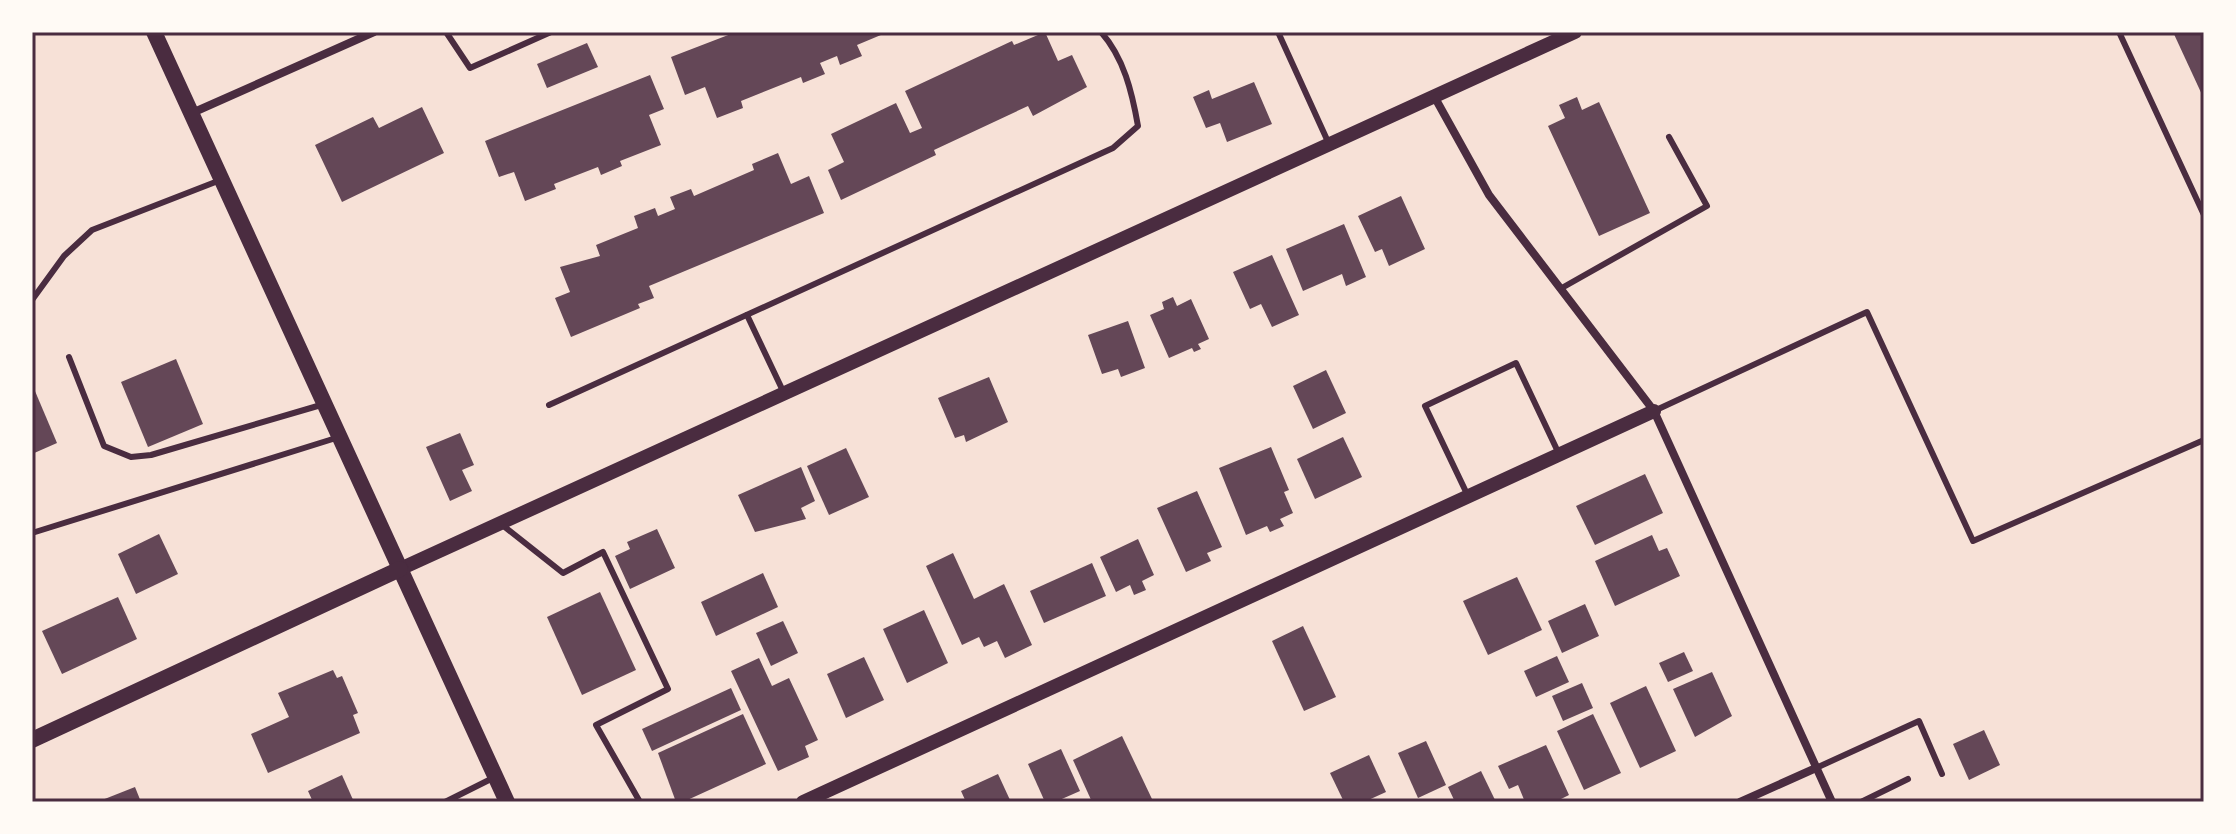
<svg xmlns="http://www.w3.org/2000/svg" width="2236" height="834" font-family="'Titillium Web',sans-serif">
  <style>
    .building { fill: #644757 }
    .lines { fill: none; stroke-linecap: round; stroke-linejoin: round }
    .service { stroke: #4a2c40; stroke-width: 6 }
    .minor { stroke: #4a2c40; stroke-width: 8 }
    .tertiary { stroke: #4a2c40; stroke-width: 14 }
    .secondary { stroke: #4a2c40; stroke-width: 16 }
    .neatline { fill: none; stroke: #4a2c40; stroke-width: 3 }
  </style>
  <rect width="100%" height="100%" fill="#f7e1d7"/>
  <g class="building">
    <polygon points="736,32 888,32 857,45 862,56 840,65 837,56 820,63 825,74 803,83 801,77 741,101 743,108 717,118 705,87 685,95 671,57"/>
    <polygon points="1045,32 1058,61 1072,55 1087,87 1033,116 1028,106 934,150 936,155 841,200 828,170 844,162 831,134 896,103 910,133 922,128 905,91 1012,41 1014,45"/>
    <polygon points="2173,32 2204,32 2204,99"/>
    <polygon points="587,43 598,67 547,88 537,64"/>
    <polygon points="650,75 664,109 649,115 661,145 620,161 622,166 601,175 598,167 554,184 556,189 525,201 514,172 499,177 485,141"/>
    <polygon points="1254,82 1272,124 1227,142 1220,123 1206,128 1193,97 1209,90 1212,99"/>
    <polygon points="1577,97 1582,110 1599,102 1650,213 1599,236 1548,126 1565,118 1559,105"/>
    <polygon points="422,107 444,153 342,202 315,145 373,117 379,128"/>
    <polygon points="778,153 791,184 809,176 824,213 649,286 654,298 638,304 640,308 571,337 555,298 570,292 560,267 600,256 596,245 638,228 634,216 655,208 658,216 675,209 670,197 691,189 694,196 754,170 752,164"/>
    <polygon points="1401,196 1425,249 1389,266 1382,249 1375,252 1358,216"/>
    <polygon points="1344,224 1366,277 1346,286 1342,274 1303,291 1286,249"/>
    <polygon points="1272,255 1299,315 1272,327 1261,304 1250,309 1233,272"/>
    <polygon points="1173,297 1177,306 1191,299 1209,339 1198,344 1201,349 1194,352 1192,348 1169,358 1150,315 1164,309 1162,302"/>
    <polygon points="1128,321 1145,368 1121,377 1118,369 1102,374 1088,335"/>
    <polygon points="176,359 203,424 148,447 121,382"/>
    <polygon points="1326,370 1346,413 1313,429 1293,386"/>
    <polygon points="989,377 1008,422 966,442 964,435 955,438 938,398"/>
    <polygon points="32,384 57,443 32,454"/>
    <polygon points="460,433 474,465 462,470 472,491 450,501 426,447"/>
    <polygon points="1343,437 1362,477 1315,499 1297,459"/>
    <polygon points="1271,447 1289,490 1284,492 1293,513 1280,519 1284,526 1270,532 1267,526 1246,535 1219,468"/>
    <polygon points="846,448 869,497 829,515 807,466"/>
    <polygon points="801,467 815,501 801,508 806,519 755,532 738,495"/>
    <polygon points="1645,474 1663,513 1595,545 1576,506"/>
    <polygon points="1197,491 1222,547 1207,553 1211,561 1186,572 1157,508"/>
    <polygon points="657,529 675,568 630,589 615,556 630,549 627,542"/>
    <polygon points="159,534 178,574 136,594 118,554"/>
    <polygon points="1652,535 1659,551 1667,548 1680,576 1615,606 1595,561"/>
    <polygon points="1138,539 1154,575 1142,581 1146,590 1134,595 1130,585 1116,592 1100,557"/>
    <polygon points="953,553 974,599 1004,584 1032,645 1005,658 997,641 984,647 979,637 962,645 926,566"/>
    <polygon points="1092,563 1106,596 1044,623 1030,591"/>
    <polygon points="763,573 778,607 716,636 701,602"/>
    <polygon points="1517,577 1542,630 1488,655 1463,601"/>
    <polygon points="600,592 636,670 582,695 547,617"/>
    <polygon points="118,597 137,639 62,674 42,631"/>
    <polygon points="1585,604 1599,636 1562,653 1548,621"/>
    <polygon points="924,610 948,663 907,683 883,629"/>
    <polygon points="783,621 798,653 771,666 756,633"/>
    <polygon points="1303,626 1336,697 1304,711 1272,641"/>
    <polygon points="1684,652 1693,671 1668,682 1659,663"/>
    <polygon points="1557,656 1569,682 1536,697 1524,671"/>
    <polygon points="864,657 884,700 846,718 827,674"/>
    <polygon points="759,658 772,686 789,678 818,740 805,746 809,757 778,771 731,671"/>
    <polygon points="333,670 337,678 342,676 358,713 353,715 360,733 268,773 251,734 289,717 278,693"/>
    <polygon points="1712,672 1732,716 1695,737 1673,689"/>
    <polygon points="1582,683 1593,708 1563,721 1552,696"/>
    <polygon points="1646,686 1676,751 1640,768 1610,703"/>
    <polygon points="731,688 741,710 652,751 642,729"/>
    <polygon points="743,714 766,764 683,802 676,802 658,753"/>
    <polygon points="1593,714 1621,773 1584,790 1557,731"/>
    <polygon points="1984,730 2000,765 1969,780 1953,744"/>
    <polygon points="1122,736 1152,799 1145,802 1092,802 1073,760"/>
    <polygon points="1426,741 1446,785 1418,798 1398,753"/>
    <polygon points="1546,745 1569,795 1555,802 1525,802 1518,785 1509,789 1498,766"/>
    <polygon points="1061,749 1080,791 1055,802 1045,802 1028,764"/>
    <polygon points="1369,755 1386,792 1364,802 1344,802 1330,773"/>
    <polygon points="1481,771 1496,802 1455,802 1448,787"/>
    <polygon points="998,774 1010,800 966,802 961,791"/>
    <polygon points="342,775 354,802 313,802 308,791"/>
    <polygon points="135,787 141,802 97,802"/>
  </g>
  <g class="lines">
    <g class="service">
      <polyline points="446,32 470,68 551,32"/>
      <polyline points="1278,32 1329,144"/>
      <polyline points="2119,32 2204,215"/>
      <polyline points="1560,289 1707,206 1669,137"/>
      <polyline points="32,300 64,256 92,230 218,181"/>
      <polyline points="747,315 783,391"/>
      <polyline points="69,357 104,446 131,457 151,455 321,405"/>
      <path d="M549 405 1113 148 1138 126C1132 92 1124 58 1101 32"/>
      <polyline points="1654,411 1867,312 1973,541 2204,440"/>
      <polyline points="1468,496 1425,406 1516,363 1559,454"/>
      <polyline points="501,524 563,573 603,552 668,689 596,725 640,802"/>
      <polyline points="32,533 336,438"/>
      <polyline points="1816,768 1919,721 1942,774"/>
      <polyline points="445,802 495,777"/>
      <polyline points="1861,802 1908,779"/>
    </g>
    <g class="minor">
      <polyline points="1434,96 1489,195 1654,411 1832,802"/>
      <polyline points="192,113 374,32"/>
      <polyline points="1740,802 1816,768"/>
    </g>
    <g class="tertiary">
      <polyline points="400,569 1575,32"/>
      <polyline points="803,802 1654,411"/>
    </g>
    <g class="secondary">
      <polyline points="154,32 507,802"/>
      <polyline points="32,740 400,569"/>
    </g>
  </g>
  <rect width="2236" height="834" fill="none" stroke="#fffaf5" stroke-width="68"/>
  <rect x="34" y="34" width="2168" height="766" class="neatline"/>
</svg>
